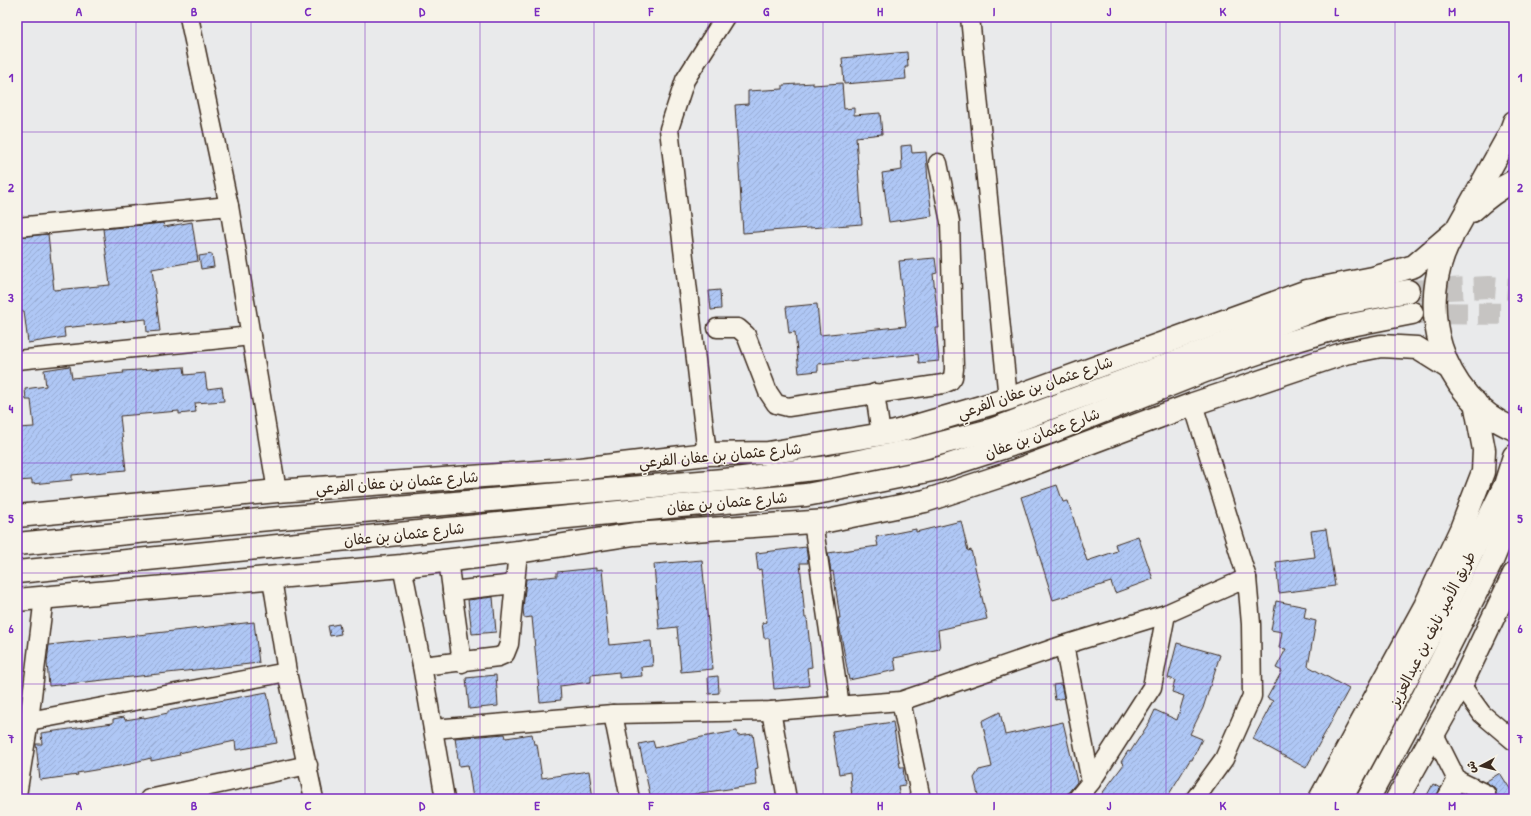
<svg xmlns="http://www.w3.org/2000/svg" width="1531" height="816" font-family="'Patrick Hand','Playpen Sans Arabic',sans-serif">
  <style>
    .building { fill: url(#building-hatch); stroke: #3b2a1e }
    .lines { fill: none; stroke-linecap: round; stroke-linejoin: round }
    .major-tunnel { stroke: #c6c4c2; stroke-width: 22; stroke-dasharray: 22 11; stroke-linecap: butt }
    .minor-casing { stroke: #3b2a1e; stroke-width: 21 }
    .major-casing { stroke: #3b2a1e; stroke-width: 25 }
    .minor { stroke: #f7f3e8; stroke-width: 18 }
    .major { stroke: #f7f3e8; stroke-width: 22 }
    .grid { fill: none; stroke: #7b2cbf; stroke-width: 1; stroke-opacity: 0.55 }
    .labels { text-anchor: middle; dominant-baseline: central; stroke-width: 3; stroke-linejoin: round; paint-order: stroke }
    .street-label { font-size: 15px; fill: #3b2a1e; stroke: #f7f3e8 }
    .neatline { fill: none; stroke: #7b2cbf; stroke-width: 1.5 }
    .grid-label { font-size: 13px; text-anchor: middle; font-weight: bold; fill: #7b2cbf }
  </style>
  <defs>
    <pattern id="building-hatch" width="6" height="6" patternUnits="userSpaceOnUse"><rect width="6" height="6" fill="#afc7f5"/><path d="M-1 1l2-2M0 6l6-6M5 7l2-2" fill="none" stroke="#97abd2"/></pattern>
  </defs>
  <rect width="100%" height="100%" fill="#e9eaeb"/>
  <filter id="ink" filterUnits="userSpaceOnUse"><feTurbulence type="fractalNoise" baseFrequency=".025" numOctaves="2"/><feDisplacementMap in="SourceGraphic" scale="8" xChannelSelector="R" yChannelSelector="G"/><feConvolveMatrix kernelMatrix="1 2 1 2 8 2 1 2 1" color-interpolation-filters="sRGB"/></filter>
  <g filter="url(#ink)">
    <g class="building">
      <polygon points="907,52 908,67 905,67 906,79 844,84 842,58"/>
      <polygon points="813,83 813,85 842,83 844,109 854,108 854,115 880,113 882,134 856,137 862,224 743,233 735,105 748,104 748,91 783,89 783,85"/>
      <polygon points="911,145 912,153 926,152 928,183 932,216 889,222 882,173 902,170 901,146"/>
      <polygon points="192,222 198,261 152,269 160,331 147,332 146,319 64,328 65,337 28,343 24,311 17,312 17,237 48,234 54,290 110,285 103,229 163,223 164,227"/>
      <polygon points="212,254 214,267 201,269 199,256"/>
      <polygon points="935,258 937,273 933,274 939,328 936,328 939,361 919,363 918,354 818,364 818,371 799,373 795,332 789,333 786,307 817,304 820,335 906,326 899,261"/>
      <polygon points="720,290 721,309 711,310 709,291"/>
      <polygon points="70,366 72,378 124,373 123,371 184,367 185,375 205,373 207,389 222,387 224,401 195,403 196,412 179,414 179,411 120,416 126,470 72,475 72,480 32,484 32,480 17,481 17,428 34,427 31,400 26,400 25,389 46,386 44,370"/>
      <polygon points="1057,485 1063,502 1068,501 1087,561 1117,551 1115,544 1138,536 1153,579 1115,593 1111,582 1053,600 1021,497"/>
      <polygon points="961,521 968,551 971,550 987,619 938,630 940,649 894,658 896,670 849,680 838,618 840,618 833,571 831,572 828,553 878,546 876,537 916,529 916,532"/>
      <polygon points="1326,529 1335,586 1279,593 1276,562 1315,557 1311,531"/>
      <polygon points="806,547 808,563 800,563 805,618 807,618 812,667 807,668 809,686 774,689 769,638 764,638 762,623 767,622 761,569 758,570 756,553"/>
      <polygon points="702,560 709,634 710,634 713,669 681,672 677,627 659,629 654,564"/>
      <polygon points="596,568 596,570 602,569 609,645 651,641 653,666 641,667 642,676 619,678 619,672 591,675 591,682 560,686 561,700 540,702 532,617 524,618 523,609 526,579 557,576 557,572"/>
      <polygon points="493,597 496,632 472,634 468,600"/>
      <polygon points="1276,601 1306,607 1304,618 1316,621 1308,666 1349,689 1306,768 1253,739 1273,701 1267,698 1282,671 1276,668 1286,649 1279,648 1282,632 1271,630"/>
      <polygon points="254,622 259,663 49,686 47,663 49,645"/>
      <polygon points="339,624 341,634 330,636 328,626"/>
      <polygon points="1177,643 1220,655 1203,708 1190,734 1202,739 1192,760 1190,760 1166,799 1098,799 1124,764 1121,762 1128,751 1130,752 1149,723 1155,710 1177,720 1184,696 1172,692 1175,680 1168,678"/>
      <polygon points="496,675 498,706 469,709 466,678"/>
      <polygon points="718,676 719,693 709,694 708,677"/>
      <polygon points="1061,684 1064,698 1055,700 1053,685"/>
      <polygon points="267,692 277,743 236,750 235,741 179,753 180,755 151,761 151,758 131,763 131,764 77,773 78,775 40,780 36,744 42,744 41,733 113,723 113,719 124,717 125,720 144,717 144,718 168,713 168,711 219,701"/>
      <polygon points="1000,712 1005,735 1063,722 1077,782 1063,799 979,799 974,778 979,770 992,767 982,721"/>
      <polygon points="893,722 900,767 903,767 905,785 898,786 900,799 852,799 850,772 839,774 832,731"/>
      <polygon points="737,731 738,736 753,734 758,768 755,769 757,785 700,793 673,799 651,799 639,744 653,741 655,748 702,737"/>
      <polygon points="505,734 506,738 532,734 534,744 537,744 542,778 589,771 593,799 473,799 468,765 459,766 455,738"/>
      <polygon points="1500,773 1514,795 1514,799 1495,799 1496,793 1495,788 1485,782"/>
      <polygon points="1433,784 1440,788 1436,799 1425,799"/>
    </g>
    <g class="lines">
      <g class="major-tunnel">
        <polyline points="1408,291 1489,287 1514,289"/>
        <polyline points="1412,313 1514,314"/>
      </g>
      <defs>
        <g id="minor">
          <polyline points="189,17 229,206 277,491"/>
          <polyline points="970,17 1008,399"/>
          <polyline points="17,227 229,206"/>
          <polyline points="717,328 738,328 746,335 768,392 776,404 788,407 943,384 950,381 953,377 954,369 950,222 938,163"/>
          <polyline points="17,360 251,336"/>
          <polyline points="875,393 881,434"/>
          <polyline points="1193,404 1247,578 1251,624 1252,696 1224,759 1195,799"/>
          <polyline points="707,454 669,129 685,80 725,17"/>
          <polyline points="813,522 840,706"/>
          <polyline points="448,560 462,663"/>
          <polyline points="402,566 422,666 445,799"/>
          <polyline points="272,579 287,672 314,799"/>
          <polyline points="452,591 514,584"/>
          <polyline points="1064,645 1091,782"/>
          <polyline points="422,666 498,657 505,654 509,644 518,552"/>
          <polyline points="1461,685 1482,714 1514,741"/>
          <polyline points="901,701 921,799"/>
          <polyline points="771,711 787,799"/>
          <polyline points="613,714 630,799"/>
          <polyline points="29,721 287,672"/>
          <polyline points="433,729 613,714 771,711 901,701 1064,645 1166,614 1247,578"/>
          <polyline points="1433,732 1457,780 1486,794 1484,799"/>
          <polyline points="17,795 29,721 44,597"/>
          <polyline points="149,799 308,765"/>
          <polyline points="1077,799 1091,782 1152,687 1166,614"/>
          <polyline points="1446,799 1457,780"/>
        </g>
        <g id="major">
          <path d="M1472 211C1485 199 1498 189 1514 181"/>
          <path d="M1452 237C1414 304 1440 398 1514 429"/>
          <polyline points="17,516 277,491 580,469 707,454 768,453 895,432 1008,399 1307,291 1373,278 1414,266 1456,230 1510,133 1514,122"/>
          <polyline points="17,544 269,519 735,479 829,467 919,449 991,430 1323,307 1408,291"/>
          <polyline points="17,572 669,507 806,495 859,485 937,469 1051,432 1205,371 1284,344 1341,327 1412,313"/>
          <polyline points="17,600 402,566 518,552 634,534 827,521 925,501 1004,475 1193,404 1345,353 1381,346 1417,348 1449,368"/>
          <polyline points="1320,799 1425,606 1461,529 1483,472 1484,450 1475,402"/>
          <polyline points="1341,799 1440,617 1505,485 1514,456"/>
          <polyline points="1368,799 1424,695 1492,561 1514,508"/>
          <polyline points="1397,799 1461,685 1514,574"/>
        </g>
      </defs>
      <use href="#minor" class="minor-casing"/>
      <use href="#major" class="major-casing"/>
      <use href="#minor" class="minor"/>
      <use href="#major" class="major"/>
    </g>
  </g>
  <path class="grid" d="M136 17V799M251 17V799M365 17V799M480 17V799M594 17V799M708 17V799M823 17V799M937 17V799M1051 17V799M1166 17V799M1280 17V799M1395 17V799M17 132H1514M17 243H1514M17 353H1514M17 463H1514M17 573H1514M17 684H1514"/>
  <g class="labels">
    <g class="street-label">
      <text transform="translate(1035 387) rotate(-19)">شارع عثمان بن عفان الفرعي</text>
      <text transform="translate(1042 433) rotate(-20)">شارع عثمان بن عفان</text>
      <text transform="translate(720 455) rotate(-5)">شارع عثمان بن عفان الفرعي</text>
      <text transform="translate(397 482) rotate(-4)">شارع عثمان بن عفان الفرعي</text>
      <text transform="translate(727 502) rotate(-5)">شارع عثمان بن عفان</text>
      <text transform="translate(404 534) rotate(-6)">شارع عثمان بن عفان</text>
      <text transform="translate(1432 629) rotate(-63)">طريق الأمير نايف بن عبدالعزيز</text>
    </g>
  </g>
  <rect width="1531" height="816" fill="none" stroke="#f7f3e8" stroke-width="44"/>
  <g transform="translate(1481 766) rotate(263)" stroke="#f7f3e8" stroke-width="3" paint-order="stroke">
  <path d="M0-3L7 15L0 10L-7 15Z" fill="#3b2a1e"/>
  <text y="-6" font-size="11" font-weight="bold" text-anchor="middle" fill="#3b2a1e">ش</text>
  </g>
  <rect x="22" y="22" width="1487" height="772" class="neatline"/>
  <g class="grid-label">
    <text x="79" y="16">A</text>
    <text x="194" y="16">B</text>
    <text x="308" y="16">C</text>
    <text x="422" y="16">D</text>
    <text x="537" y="16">E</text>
    <text x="651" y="16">F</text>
    <text x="766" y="16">G</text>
    <text x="880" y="16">H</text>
    <text x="994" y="16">I</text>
    <text x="1109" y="16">J</text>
    <text x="1223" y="16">K</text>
    <text x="1337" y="16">L</text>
    <text x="1452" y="16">M</text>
    <text x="11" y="82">1</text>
    <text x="1520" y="82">1</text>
    <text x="11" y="192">2</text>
    <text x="1520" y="192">2</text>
    <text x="11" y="302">3</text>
    <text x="1520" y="302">3</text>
    <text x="11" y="413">4</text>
    <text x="1520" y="413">4</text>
    <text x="11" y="523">5</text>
    <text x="1520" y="523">5</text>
    <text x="11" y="633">6</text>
    <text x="1520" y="633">6</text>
    <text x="11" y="743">7</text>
    <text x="1520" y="743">7</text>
    <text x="79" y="810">A</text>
    <text x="194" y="810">B</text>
    <text x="308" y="810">C</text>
    <text x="422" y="810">D</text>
    <text x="537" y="810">E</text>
    <text x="651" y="810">F</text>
    <text x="766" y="810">G</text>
    <text x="880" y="810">H</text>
    <text x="994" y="810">I</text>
    <text x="1109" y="810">J</text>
    <text x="1223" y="810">K</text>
    <text x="1337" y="810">L</text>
    <text x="1452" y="810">M</text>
  </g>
</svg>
